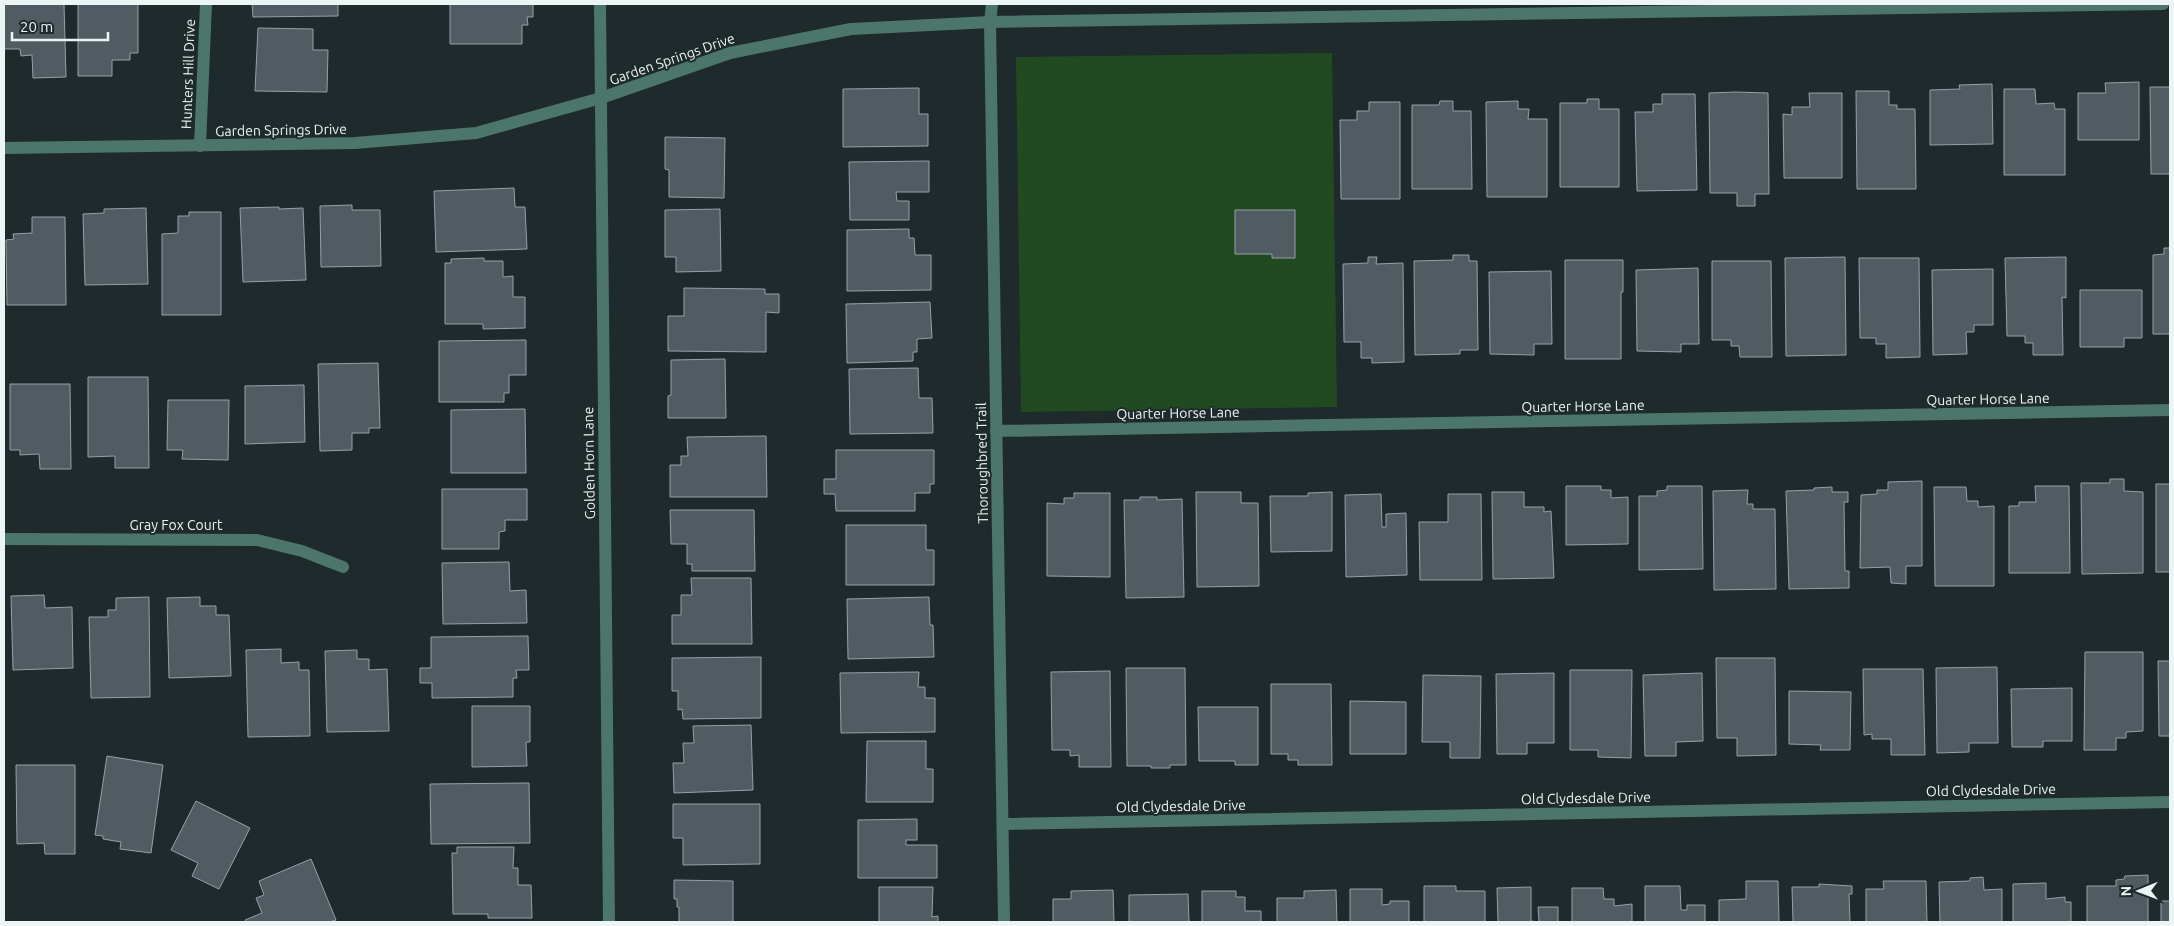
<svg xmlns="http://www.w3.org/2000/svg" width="2174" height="926" font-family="Ubuntu,sans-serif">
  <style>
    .green { fill: #224a21 }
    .building { fill: #515c62; stroke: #95a1a8 }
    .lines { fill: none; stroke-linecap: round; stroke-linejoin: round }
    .minor { stroke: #4b7669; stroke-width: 12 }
    .labels { text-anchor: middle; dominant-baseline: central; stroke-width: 4; stroke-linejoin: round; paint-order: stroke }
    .street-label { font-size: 14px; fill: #edf4f5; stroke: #1e2a2b }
  </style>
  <rect width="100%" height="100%" fill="#1e2a2b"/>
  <polygon class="green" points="1332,53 1337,407 1021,412 1016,57"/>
  <g class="building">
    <polygon points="4,4 64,4 66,77 33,78 32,55 21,56 20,49 4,49"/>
    <polygon points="78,4 138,4 138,53 130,53 130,60 112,60 112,76 78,76"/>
    <polygon points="252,4 338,4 338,16 253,17"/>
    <polygon points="450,4 533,4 533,17 527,17 528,25 522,25 522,44 450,44"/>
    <polygon points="258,28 313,29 313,50 328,50 327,92 255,91"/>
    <polygon points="2139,82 2139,140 2078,140 2078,93 2106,93 2105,83"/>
    <polygon points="1992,84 1993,144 1930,145 1930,90 1960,89 1959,85"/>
    <polygon points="2150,87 2170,87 2170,174 2151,174"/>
    <polygon points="919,88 919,114 928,114 928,146 843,147 843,89"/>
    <polygon points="2004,89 2035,89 2036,104 2054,103 2055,109 2065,109 2065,175 2004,175"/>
    <polygon points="1856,91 1889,91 1889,105 1897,105 1897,109 1915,109 1916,189 1857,189"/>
    <polygon points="1736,92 1768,93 1769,194 1755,194 1755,206 1737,206 1737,193 1710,193 1709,93"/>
    <polygon points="1809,93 1842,93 1842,178 1784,178 1783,114 1792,115 1792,107 1810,107"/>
    <polygon points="1662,94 1695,94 1697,190 1637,191 1635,112 1653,112 1653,104 1662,104"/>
    <polygon points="1587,99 1599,99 1599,109 1619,109 1619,187 1560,187 1560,103 1587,103"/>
    <polygon points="1440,101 1453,101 1453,111 1471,111 1472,189 1412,189 1412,105 1439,105"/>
    <polygon points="1518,101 1518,109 1529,109 1528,119 1547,119 1547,197 1487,197 1486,102"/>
    <polygon points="1369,102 1400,102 1400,199 1341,199 1340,120 1357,120 1357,111 1369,111"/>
    <polygon points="665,137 725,138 724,198 669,197 669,170 665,169"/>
    <polygon points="929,161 929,192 896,192 897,201 909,201 909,220 850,220 849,162"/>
    <polygon points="514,188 515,207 525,207 527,249 436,252 434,191"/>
    <polygon points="352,205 352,210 380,210 381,266 321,267 320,206"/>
    <polygon points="279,207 279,209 303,208 306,280 243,282 240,208"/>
    <polygon points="146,208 148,284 85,285 83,214 104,213 104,209"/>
    <polygon points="720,209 721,271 676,272 676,257 665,257 665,210"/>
    <polygon points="1235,210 1295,210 1295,258 1272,258 1272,254 1235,254"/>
    <polygon points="189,212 221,212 221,315 162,315 162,234 178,233 178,216 189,216"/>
    <polygon points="32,217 65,217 66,305 7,305 6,240 14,239 13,234 32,233"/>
    <polygon points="909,229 909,238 914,238 915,255 931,255 931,290 847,291 847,230"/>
    <polygon points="2164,248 2170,248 2170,334 2153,334 2153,255 2164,254"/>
    <polygon points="1453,255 1469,255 1469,261 1477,261 1478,350 1460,350 1460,354 1415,355 1414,261 1453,260"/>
    <polygon points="1368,257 1377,257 1376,264 1403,263 1404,362 1372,363 1372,358 1361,358 1361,342 1344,342 1343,264 1368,263"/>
    <polygon points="1845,257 1846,355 1786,356 1785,258"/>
    <polygon points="2066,257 2066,298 2062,297 2063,355 2033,355 2033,343 2025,343 2025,336 2007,336 2005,258"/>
    <polygon points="484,258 484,261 503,261 503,277 513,276 513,297 525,297 525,328 483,329 483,324 445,324 445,263 451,263 451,259"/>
    <polygon points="1859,258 1919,258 1920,357 1886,358 1886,344 1876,344 1876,338 1860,338"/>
    <polygon points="1565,260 1623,260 1623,292 1621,292 1621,359 1565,359"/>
    <polygon points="1712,261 1771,261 1772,357 1740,357 1739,346 1731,346 1731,340 1712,340"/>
    <polygon points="1698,268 1699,344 1681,344 1681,352 1637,351 1636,270"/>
    <polygon points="1993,269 1993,325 1974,325 1974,332 1966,332 1967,354 1933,355 1932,270"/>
    <polygon points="1551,271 1552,344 1534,344 1534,355 1490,354 1489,272"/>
    <polygon points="684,288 765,289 765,294 779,294 779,313 766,312 766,352 668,351 668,316 684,316"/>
    <polygon points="2080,290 2142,290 2142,338 2124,338 2124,347 2080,347"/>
    <polygon points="930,302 932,338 917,339 917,352 913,352 913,361 847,363 846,304"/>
    <polygon points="526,340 526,375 509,375 509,393 504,393 504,402 439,402 439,341"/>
    <polygon points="725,359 726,418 668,418 668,396 671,395 671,360"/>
    <polygon points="378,363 380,428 369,428 369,433 352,433 352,450 320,451 318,364"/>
    <polygon points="918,368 919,398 932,398 933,433 850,434 849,369"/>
    <polygon points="88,377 148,377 149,468 115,468 115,456 88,457"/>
    <polygon points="10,384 70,384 71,469 40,469 39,454 20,455 20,450 10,450"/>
    <polygon points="304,385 305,442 245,444 245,386"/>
    <polygon points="168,400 229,400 228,460 182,459 183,450 167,450"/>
    <polygon points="525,409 526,473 451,473 451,410"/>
    <polygon points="766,436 767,497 670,497 670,465 681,465 681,456 688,456 687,437"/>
    <polygon points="836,450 934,450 934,484 930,484 930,493 915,493 915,511 836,511 835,494 824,494 824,479 836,479"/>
    <polygon points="2110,479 2124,479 2124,491 2143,492 2143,573 2082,574 2081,483 2110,483"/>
    <polygon points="1922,481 1922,566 1906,566 1906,584 1891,583 1890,567 1860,568 1861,495 1877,494 1877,490 1888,490 1888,482"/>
    <rect x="2156" y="484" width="14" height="88"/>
    <polygon points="1566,486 1601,486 1601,490 1611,490 1611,498 1628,497 1628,544 1566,545"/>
    <polygon points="1667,486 1702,486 1703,569 1639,570 1639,496 1657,496 1657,491 1667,490"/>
    <polygon points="2035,486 2069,486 2070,573 2009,573 2009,506 2019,506 2019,502 2036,502"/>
    <polygon points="1832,487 1832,492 1848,492 1848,502 1844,502 1845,571 1849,571 1849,588 1789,589 1786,491 1814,490 1814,488"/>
    <polygon points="1934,487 1966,487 1967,501 1978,501 1978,507 1994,506 1994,586 1935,586"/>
    <polygon points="442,489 527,489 527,520 505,520 505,531 499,532 499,549 442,549"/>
    <polygon points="1748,490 1747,504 1753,504 1753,509 1775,509 1776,589 1714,590 1713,491"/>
    <polygon points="1196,492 1241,492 1241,503 1258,503 1259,586 1197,587"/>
    <polygon points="1332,492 1332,551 1271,552 1270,496 1308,496 1308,493"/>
    <polygon points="1492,492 1524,492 1524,507 1544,507 1544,512 1551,511 1554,578 1493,579"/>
    <polygon points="1074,493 1110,493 1110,577 1047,576 1047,503 1064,504 1064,498 1074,498"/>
    <polygon points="1381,494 1382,527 1386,527 1386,514 1406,513 1407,575 1346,577 1345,495"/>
    <polygon points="1448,494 1481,494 1482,580 1420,580 1419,522 1448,522"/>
    <polygon points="1140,497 1157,497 1157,500 1182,499 1184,597 1126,598 1124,500 1140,500"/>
    <polygon points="670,510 754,510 755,571 692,571 692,564 687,564 687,544 671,544"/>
    <polygon points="846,525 926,525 926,550 934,550 934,585 846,585"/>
    <polygon points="509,562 510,591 526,590 527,623 443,624 442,563"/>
    <polygon points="691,578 751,578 752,644 672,644 672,615 681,615 681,595 692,595"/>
    <polygon points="44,595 45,608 72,607 73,668 13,670 11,596"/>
    <polygon points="149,597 150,697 91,698 89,617 108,617 108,610 116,610 116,598"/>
    <polygon points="200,597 200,606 216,606 216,615 229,615 231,676 169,678 167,598"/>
    <polygon points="929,597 930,625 933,625 934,657 848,659 847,599"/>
    <polygon points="528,636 529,670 516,670 517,678 513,678 513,697 432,698 432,683 420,683 420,668 431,668 431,637"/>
    <polygon points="281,649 281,663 299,662 299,670 309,670 310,736 248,737 246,650"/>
    <polygon points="357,650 357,659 369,659 369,670 387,669 389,731 327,732 325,651"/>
    <polygon points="2085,652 2143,652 2143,731 2126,732 2126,738 2116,738 2116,750 2084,750"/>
    <polygon points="761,657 761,718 683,719 682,709 678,710 678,691 672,691 672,658"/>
    <polygon points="1716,658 1775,658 1776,755 1737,756 1737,738 1717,738"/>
    <polygon points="2158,661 2170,661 2170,736 2159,736"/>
    <polygon points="1997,667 1998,743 1969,743 1969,752 1937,753 1936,668"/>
    <polygon points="1126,668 1185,668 1186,765 1170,765 1170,768 1151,768 1151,766 1127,766"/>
    <polygon points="1863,669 1923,669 1925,755 1891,755 1891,739 1872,739 1872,734 1864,735"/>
    <polygon points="1570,670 1632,670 1631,758 1598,757 1598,750 1570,750"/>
    <polygon points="1110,671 1111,767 1079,767 1079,755 1070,756 1070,750 1052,750 1051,672"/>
    <polygon points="919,672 918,687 925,687 925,698 935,698 935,732 841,733 840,673"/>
    <polygon points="1554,673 1554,743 1527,743 1527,754 1497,754 1496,674"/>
    <polygon points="1702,673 1703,741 1676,742 1676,756 1645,756 1643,675"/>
    <polygon points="1423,675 1481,676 1480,758 1450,758 1450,742 1422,742"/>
    <polygon points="1271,684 1331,684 1332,765 1298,765 1298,760 1288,760 1288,754 1271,754"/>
    <polygon points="2072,688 2072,741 2043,741 2043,747 2012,747 2011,689"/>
    <polygon points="1789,691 1851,692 1850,750 1820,750 1821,745 1789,744"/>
    <polygon points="1350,701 1406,702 1406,754 1350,754"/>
    <polygon points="472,706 530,706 530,742 526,742 527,766 472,767"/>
    <polygon points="1198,707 1258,707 1258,765 1235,765 1235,761 1199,761"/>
    <polygon points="751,725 753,790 674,793 673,763 684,763 683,743 694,743 693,726"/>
    <polygon points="867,741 926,741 926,769 933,769 933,802 866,802"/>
    <polygon points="107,756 163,765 151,853 120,849 121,842 103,839 103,836 95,835"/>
    <polygon points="16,765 75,765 75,854 45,854 44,843 17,844"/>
    <polygon points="529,783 530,843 431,844 430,784"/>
    <polygon points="196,801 250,828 219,889 192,876 198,863 171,850"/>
    <polygon points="673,804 760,804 760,864 683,865 683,838 673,838"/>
    <polygon points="917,819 917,840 906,840 906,845 937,845 937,878 858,878 858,820"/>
    <polygon points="457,847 514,847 513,868 518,868 518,885 531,885 532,918 488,918 488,914 453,914 452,853 457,853"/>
    <polygon points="311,859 336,920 329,922 246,922 245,920 262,913 256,898 264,895 259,881"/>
    <polygon points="2148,875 2148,922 2087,922 2087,886 2116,886 2116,880 2124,879 2125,876"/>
    <polygon points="1983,877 1984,890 2002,889 2002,922 1940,922 1939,882 1970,881 1970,878"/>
    <polygon points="674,880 733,881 733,922 679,922 679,907 677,907 677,899 674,899"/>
    <polygon points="1746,881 1778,881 1779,922 1719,922 1719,900 1746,899"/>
    <polygon points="1883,881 1926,881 1927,922 1866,922 1866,889 1884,889"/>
    <polygon points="2046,883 2046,899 2065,897 2065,902 2071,902 2071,922 2013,922 2013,884"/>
    <polygon points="1819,884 1852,886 1852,894 1849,894 1850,922 1793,922 1792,887 1819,887"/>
    <polygon points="1424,886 1456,886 1456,891 1485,891 1485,922 1424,922"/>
    <polygon points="1645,886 1680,886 1681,910 1687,910 1687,905 1705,905 1705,922 1645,922"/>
    <polygon points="879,887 933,887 932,917 938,916 938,922 879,922"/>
    <polygon points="1531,887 1531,921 1539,922 1538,907 1558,907 1558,922 1498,922 1497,888"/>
    <polygon points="1572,888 1603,888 1604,899 1614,899 1614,906 1632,904 1632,922 1572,922"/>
    <polygon points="1350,889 1382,889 1382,905 1390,904 1390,901 1409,901 1409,922 1350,922"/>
    <polygon points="1113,890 1114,922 1053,922 1053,899 1071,899 1071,891"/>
    <polygon points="1336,890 1337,922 1277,922 1277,898 1304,898 1304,891"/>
    <polygon points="1202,891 1236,891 1236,897 1245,897 1245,911 1261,911 1261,922 1202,922"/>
    <polygon points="1188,894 1189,922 1129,922 1129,895"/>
    <rect x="2161" y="901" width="9" height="21"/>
  </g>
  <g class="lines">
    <g class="minor">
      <polyline points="600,4 609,922"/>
      <polyline points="992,4 990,22 1004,922"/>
      <polyline points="200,146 206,4"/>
      <polyline points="4,148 355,143 476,133 601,98 730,53 851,29 990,22 2163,4"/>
      <polyline points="996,431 2170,410"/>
      <polyline points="4,539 257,540 302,551 343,567"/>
      <polyline points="1003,824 2170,802"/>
    </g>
  </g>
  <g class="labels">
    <g class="street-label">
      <text transform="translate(672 59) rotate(-19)">Garden Springs Drive</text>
      <text transform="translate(188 74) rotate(-88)">Hunters Hill Drive</text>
      <text transform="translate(281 130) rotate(-1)">Garden Springs Drive</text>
      <text transform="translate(1988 399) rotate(-1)">Quarter Horse Lane</text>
      <text transform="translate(1583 406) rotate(-1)">Quarter Horse Lane</text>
      <text transform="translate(1178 413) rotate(-1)">Quarter Horse Lane</text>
      <text transform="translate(589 463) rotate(-91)">Golden Horn Lane</text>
      <text transform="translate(982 463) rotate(-91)">Thoroughbred Trail</text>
      <text x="176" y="525">Gray Fox Court</text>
      <text transform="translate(1991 790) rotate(-1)">Old Clydesdale Drive</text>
      <text transform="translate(1586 798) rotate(-1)">Old Clydesdale Drive</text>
      <text transform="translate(1181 806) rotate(-1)">Old Clydesdale Drive</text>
    </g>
  </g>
  <rect width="2174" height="926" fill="none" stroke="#edf4f5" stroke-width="10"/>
  <g transform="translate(2139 891) rotate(269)" stroke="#1e2a2b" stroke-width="4" paint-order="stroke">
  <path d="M0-4L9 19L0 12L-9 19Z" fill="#edf4f5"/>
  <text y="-8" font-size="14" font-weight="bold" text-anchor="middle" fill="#edf4f5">N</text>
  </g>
  <path d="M12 32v8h96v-8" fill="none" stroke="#edf4f5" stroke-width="2.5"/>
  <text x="20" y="32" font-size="15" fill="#edf4f5" stroke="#1e2a2b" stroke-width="4" paint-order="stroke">20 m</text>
</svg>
